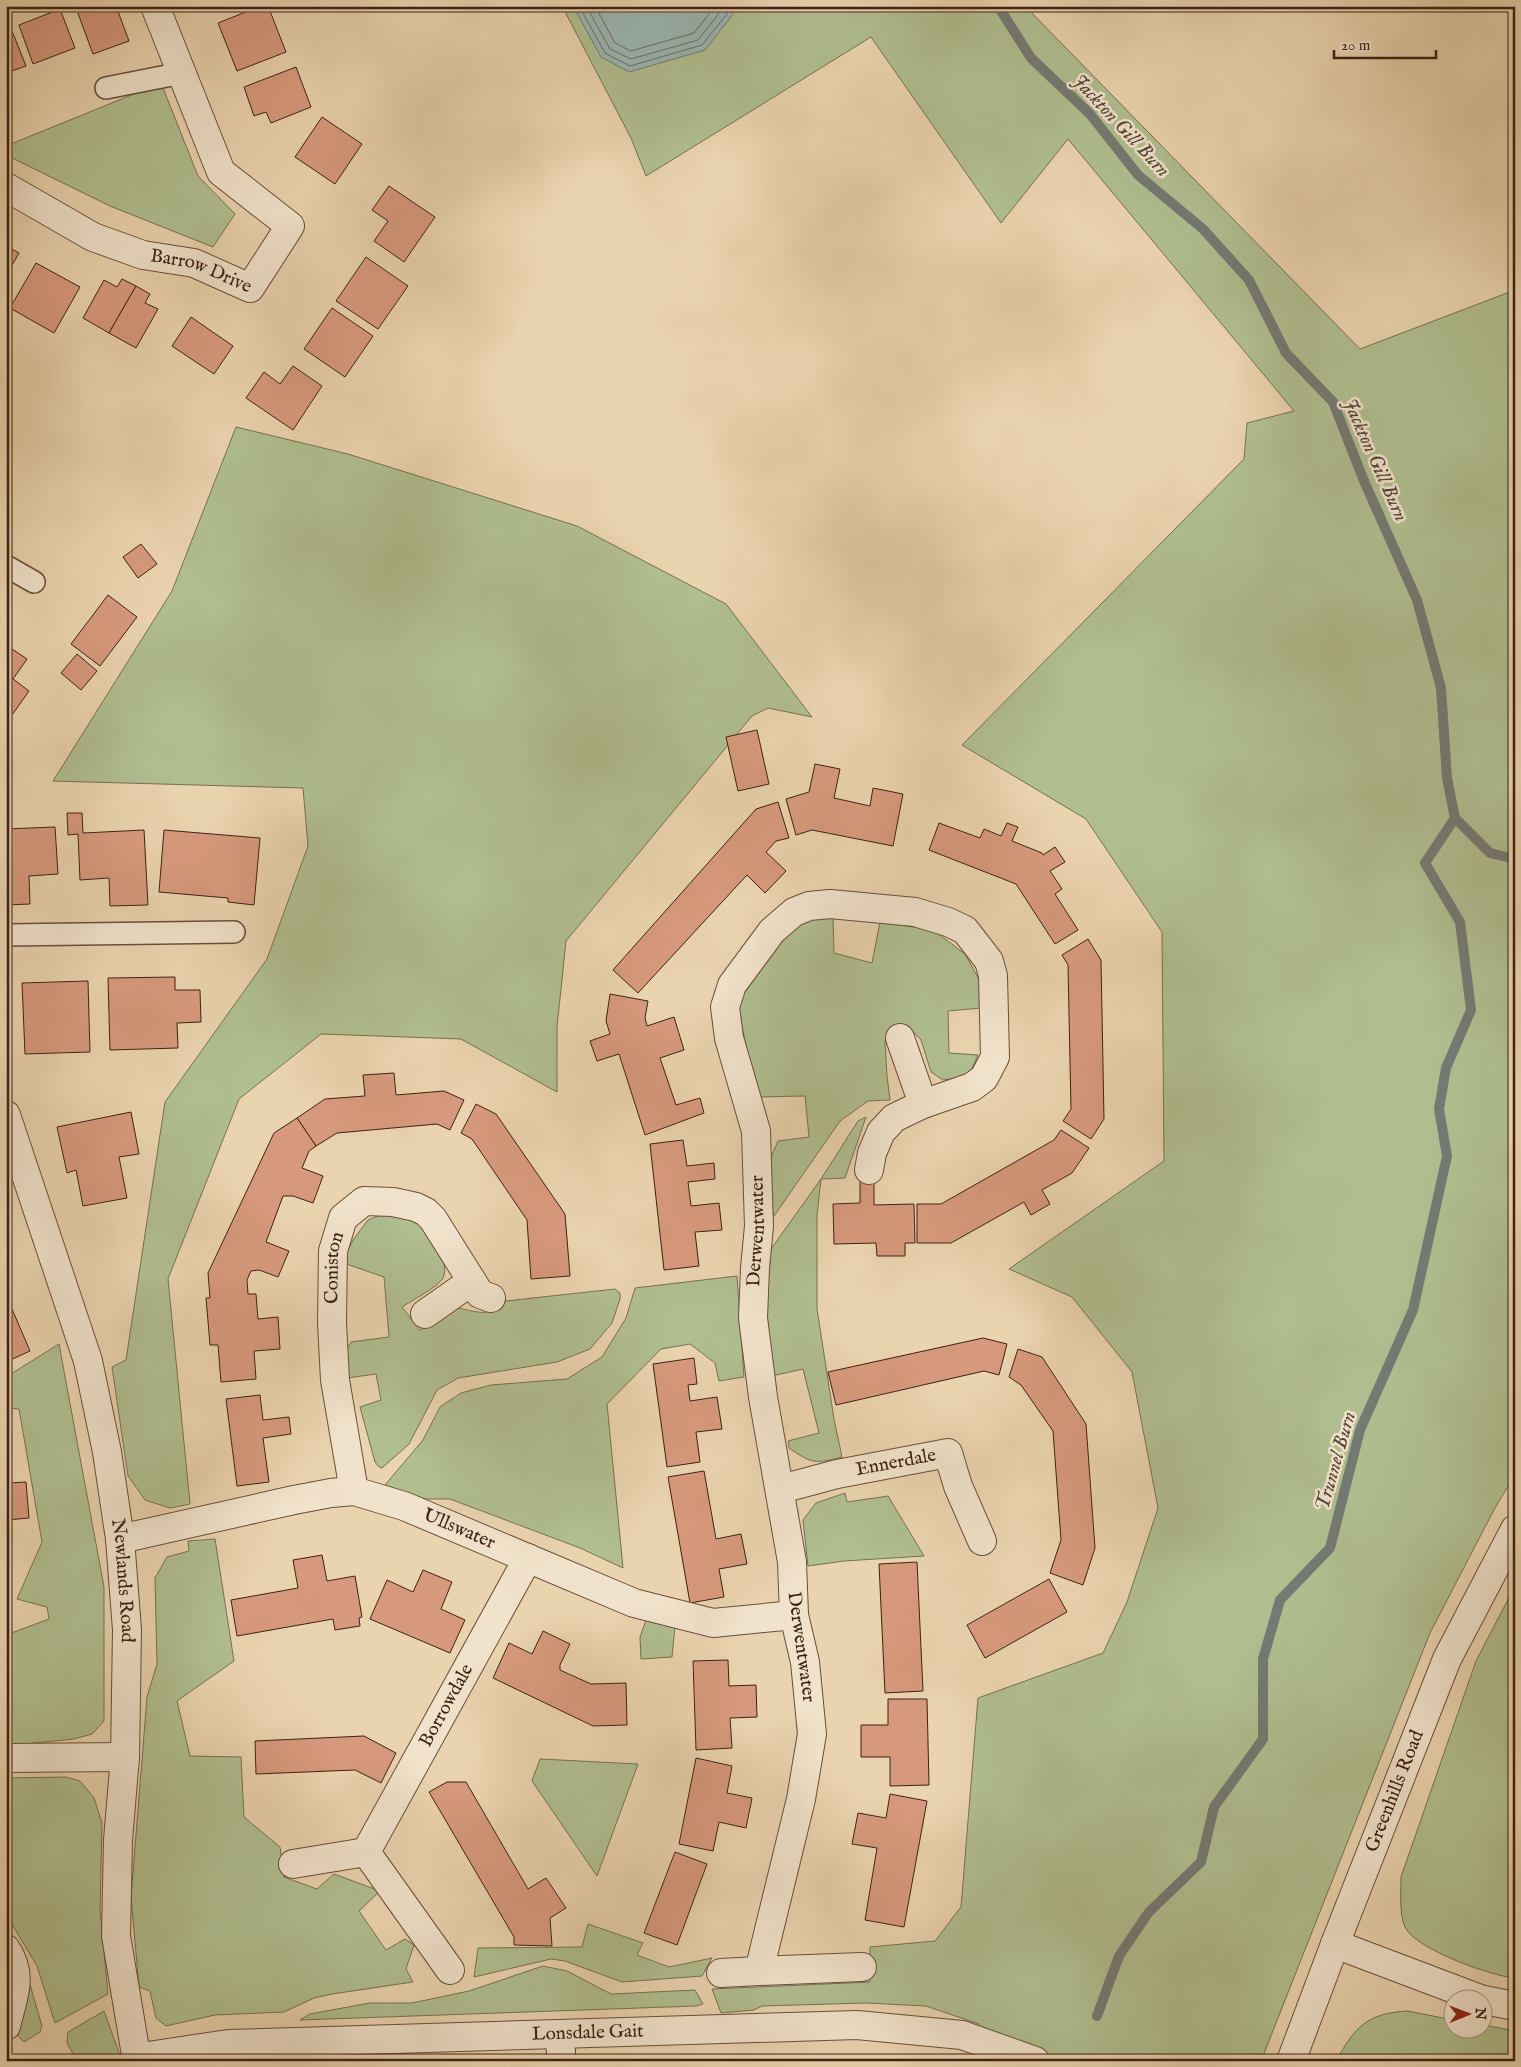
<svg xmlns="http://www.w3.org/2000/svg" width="1521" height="2067" font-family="'IM FELL English',serif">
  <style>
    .green { fill: #b0be90; stroke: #777052 }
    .water { fill: #9ab6b3; stroke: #757a73 }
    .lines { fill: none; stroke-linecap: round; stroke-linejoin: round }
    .shore { stroke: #6c6c64; stroke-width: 1 }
    .stream { stroke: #757a73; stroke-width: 10 }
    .building { fill: #d7997d; stroke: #3e2114 }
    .service-casing { stroke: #694e3b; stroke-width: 24 }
    .minor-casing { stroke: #694e3b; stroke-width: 30 }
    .tertiary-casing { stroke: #694e3b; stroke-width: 30 }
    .service { stroke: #f1e2cb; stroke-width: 21 }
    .minor { stroke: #f1e2cb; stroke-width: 28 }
    .tertiary { stroke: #f1e2cb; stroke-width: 28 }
    .labels { text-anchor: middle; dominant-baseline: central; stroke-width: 5; stroke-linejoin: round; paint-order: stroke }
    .street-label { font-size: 19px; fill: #3e2114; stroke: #f1e2cb }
    .water-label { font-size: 20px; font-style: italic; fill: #55463c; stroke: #f1e2cb }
  </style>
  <rect width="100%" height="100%" fill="#ead3af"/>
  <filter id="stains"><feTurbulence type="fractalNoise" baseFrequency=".004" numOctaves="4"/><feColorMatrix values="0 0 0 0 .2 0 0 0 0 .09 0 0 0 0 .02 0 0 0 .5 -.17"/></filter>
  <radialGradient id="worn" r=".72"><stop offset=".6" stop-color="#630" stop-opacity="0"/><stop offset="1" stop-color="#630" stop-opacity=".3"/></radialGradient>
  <g class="green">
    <polygon points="562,6 1025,6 1360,349 1515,290 1515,1475 1496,1506 1430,1633 1261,2061 1035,2061 973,2039 979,2024 926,2006 866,2003 762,2006 754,2010 721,2013 712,1989 870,1982 870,1947 935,1941 961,1907 978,1698 1103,1653 1127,1602 1158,1508 1132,1372 1072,1297 1009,1269 1164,1161 1162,932 1086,819 962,745 1244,459 1247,423 1294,411 1068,139 1001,223 871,37 646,176 631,138"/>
    <polygon points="161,83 198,176 235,214 213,247 110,206 6,155 6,146"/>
    <polygon points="236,427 348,454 577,526 726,604 812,717 768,708 752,716 566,941 557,1027 557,1092 461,1039 321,1034 239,1099 168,1279 190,1504 170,1508 145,1500 128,1476 112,1367 126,1360 165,1102 267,959 308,846 303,788 53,781 172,591"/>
    <polygon points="812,914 833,917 834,953 872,963 880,922 933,930 965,954 981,983 981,1008 948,1011 949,1053 978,1055 968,1077 943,1080 931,1072 921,1040 908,1026 891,1027 885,1041 887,1076 890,1100 868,1101 840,1121 774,1216 771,1207 769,1162 778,1141 809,1137 805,1096 757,1097 737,1003 792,928"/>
    <path d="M866 1117 845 1178 821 1179 817 1215V1309L834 1419 842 1457C815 1464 812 1464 789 1448L788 1441 819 1433 803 1369 772 1376 765 1322 771 1249 821 1179 858 1121Z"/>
    <path d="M383 1214C395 1215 406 1215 416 1222 430 1230 451 1263 443 1278 438 1287 411 1301 402 1307L420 1330 458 1308C479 1312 489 1318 506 1301L615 1289 620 1293V1299L612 1323 590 1349 557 1362 458 1378 437 1390 409 1444 382 1468 379 1467 375 1462 360 1407 381 1400 376 1374 347 1378 342 1359 351 1342 389 1337 384 1277 349 1265 344 1259 353 1240 368 1220Z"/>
    <polygon points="737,1276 744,1377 719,1381 715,1363 690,1344 661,1349 607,1404 623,1568 580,1548 450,1499 425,1499 385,1485 423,1440 440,1407 461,1393 491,1385 567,1379 602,1357 626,1318 635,1288"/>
    <polygon points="59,1344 104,1587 104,1721 92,1734 74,1739 15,1745 6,1743 6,1635 49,1619 47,1607 17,1599 42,1542 19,1409 6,1408 6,1377"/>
    <polygon points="845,1493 847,1502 888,1496 924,1556 844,1561 808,1566 803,1520 816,1503"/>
    <polygon points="215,1539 234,1661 177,1701 190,1756 241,1757 244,1817 280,1847 284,1877 317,1889 334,1874 380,1891 359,1911 386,1950 405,1939 414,1945 406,1969 413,1982 332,1994 314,1998 284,2012 215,2015 166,2026 156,2018 150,1991 139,1987 131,1897 147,1697 157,1664 155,1578 167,1557 189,1551 188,1541"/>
    <path d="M1515 1586V1978C1491 1976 1415 1949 1405 1927 1399 1914 1401 1891 1401 1877L1476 1661Z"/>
    <polygon points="646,1620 675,1626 672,1657 641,1659 640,1637"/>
    <polygon points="540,1759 638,1764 597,1876 532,1781"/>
    <polygon points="66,1777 80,1781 94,1798 102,1823 100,1910 108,1994 55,2023 37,1966 6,1914 6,1778"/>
    <polygon points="588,1924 643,1943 637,1955 669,1967 712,1958 702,1976 622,1982 565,1961 551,1959 474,1977 478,1948 582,1947"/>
    <polygon points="543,1966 567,1971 611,1994 695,1990 703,2004 696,2006 300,2020 310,2014 370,2003 412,2003 469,1991"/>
    <polygon points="29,1981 42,2026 40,2032 24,2042 18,2036 18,2026"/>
    <polygon points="104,2011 122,2061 77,2061 67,2043 68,2032"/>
    <path d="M1408 2011 1453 2020 1454 2030H1484V2025L1515 2031V2061H1336C1355 2027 1367 2013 1408 2011Z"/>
  </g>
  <polygon class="water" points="573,6 731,6 733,14 705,50 629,72 601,57"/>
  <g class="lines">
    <g class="shore">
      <polyline points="579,6 605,53 630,66 702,45 727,14 727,6"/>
      <polyline points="586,6 610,49 631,59 698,40 720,12 720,6"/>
      <polyline points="595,6 615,43 631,51 694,33 712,10 713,6"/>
    </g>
    <g class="stream">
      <polyline points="998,6 1031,58 1090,114 1138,175 1203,229 1249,280 1286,353 1333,402 1364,481 1417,600 1441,688 1447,778 1455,818 1490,853 1515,859"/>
      <polyline points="1097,2016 1119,1956 1149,1912 1201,1862 1214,1807 1263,1739 1263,1659 1280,1600 1330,1548 1360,1430 1413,1310 1447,1156 1439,1109 1446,1068 1471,1010 1460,922 1425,863 1455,818"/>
    </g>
  </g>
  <g class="building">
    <polygon points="81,6 116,6 129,41 93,54 76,8"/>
    <polygon points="261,6 268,6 286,52 237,71 218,23"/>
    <polygon points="60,9 75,48 33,64 19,25"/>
    <polygon points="10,26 26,66 6,73 6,27"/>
    <polygon points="296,67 311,107 271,123 266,112 254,116 244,87"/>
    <polygon points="322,117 362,144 335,184 295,157"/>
    <polygon points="389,186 435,217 404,262 374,241 388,221 372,210"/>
    <polygon points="6,246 19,253 6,276"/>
    <polygon points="366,257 408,286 378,329 336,301"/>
    <polygon points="36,263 80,287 54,333 10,308"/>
    <polygon points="122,279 136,286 109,333 83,318 104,280 117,287"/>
    <polygon points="136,286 150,294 145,303 158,309 136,348 109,333"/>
    <polygon points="332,308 373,336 345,377 304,349"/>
    <polygon points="191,317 233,346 214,374 172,346"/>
    <polygon points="293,366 322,386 293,430 246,398 264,372 280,384"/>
    <polygon points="141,544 157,564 138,578 123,557"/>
    <polygon points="108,595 137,617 100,666 71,644"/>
    <polygon points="6,645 27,659 13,679 29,691 12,715 6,711"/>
    <polygon points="77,654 97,671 81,690 61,673"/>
    <polygon points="757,730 769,784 738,791 726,737"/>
    <polygon points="815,764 840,769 834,798 870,806 873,788 903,794 893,846 812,830 796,835 786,799 809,792"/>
    <polygon points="778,802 789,838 776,841 766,852 786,871 765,893 747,875 638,993 613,970 756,809"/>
    <polygon points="67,813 82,813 83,833 144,830 148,905 110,906 109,878 80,880 78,834 68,835"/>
    <polygon points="939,823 980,838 984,829 1001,836 1007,823 1018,827 1012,841 1042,853 1043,855 1055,847 1065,862 1050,871 1062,889 1055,894 1078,930 1055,944 1016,884 929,850"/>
    <polygon points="55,827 58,874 29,876 30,904 6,905 6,829"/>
    <polygon points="164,830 260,838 254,905 228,902 228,898 159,892"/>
    <polygon points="1088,939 1101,960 1104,1119 1091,1139 1063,1121 1071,1109 1068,965 1062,955"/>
    <polygon points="175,977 175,990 200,990 201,1022 177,1023 178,1048 110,1050 108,978"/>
    <polygon points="88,981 90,1052 25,1054 22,983"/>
    <polygon points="610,994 648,1001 645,1018 647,1026 674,1017 684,1050 660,1058 676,1105 700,1098 704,1113 645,1135 619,1054 597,1061 590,1041 610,1034 606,1021"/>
    <polygon points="394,1073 396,1095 444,1091 464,1100 450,1130 437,1124 337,1133 316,1146 297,1118 325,1099 365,1096 363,1075"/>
    <polygon points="476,1104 496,1114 565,1214 570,1276 531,1279 527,1220 472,1139 461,1133"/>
    <polygon points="131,1112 139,1154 119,1157 127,1198 83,1206 76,1170 67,1173 57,1127"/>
    <polygon points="297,1118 316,1146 309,1151 302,1168 323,1176 313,1203 293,1196 283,1196 266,1242 289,1251 278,1277 259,1270 251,1271 247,1280 248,1294 256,1294 258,1319 278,1317 280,1349 254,1351 256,1379 221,1382 218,1345 210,1345 206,1298 210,1298 208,1273 274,1133"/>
    <polygon points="1061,1130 1089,1148 1072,1173 1042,1190 1050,1204 1031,1215 1024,1202 951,1243 917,1243 917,1204 941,1204 1054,1140"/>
    <polygon points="683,1140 687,1166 714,1163 715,1179 688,1182 691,1206 719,1203 722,1230 695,1232 699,1266 664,1270 650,1144"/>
    <polygon points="860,1178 874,1178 874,1205 914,1204 915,1243 905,1243 905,1256 877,1256 876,1243 834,1244 833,1204 860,1203"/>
    <polygon points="6,1295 30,1351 6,1362"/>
    <polygon points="983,1338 1007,1344 999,1375 984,1371 836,1405 828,1372"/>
    <polygon points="1018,1349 1042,1357 1086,1424 1095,1548 1083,1585 1050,1573 1061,1540 1053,1431 1021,1385 1009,1377"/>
    <polygon points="694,1358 697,1384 688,1385 690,1401 717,1397 722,1429 696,1432 700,1462 667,1467 653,1364"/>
    <polygon points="260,1395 263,1420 289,1417 291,1434 263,1438 269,1482 237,1486 226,1399"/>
    <polygon points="6,1463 8,1463 10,1483 26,1482 29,1518 6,1520"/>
    <polygon points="704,1471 716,1539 741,1534 747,1564 719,1569 724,1597 690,1603 668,1477"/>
    <polygon points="322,1555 327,1581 355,1576 362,1617 359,1618 360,1626 335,1630 333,1619 237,1636 231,1600 298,1588 293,1560"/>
    <polygon points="917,1562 923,1691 885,1693 879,1564"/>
    <polygon points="423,1570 452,1582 441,1609 465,1620 450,1653 370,1619 387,1580 413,1592"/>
    <polygon points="1049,1579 1067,1612 985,1658 967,1625"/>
    <polygon points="543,1631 570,1644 560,1665 560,1670 591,1684 626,1683 627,1725 593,1726 493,1678 509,1643 532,1654"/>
    <polygon points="728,1660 729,1686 756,1685 757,1717 730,1718 732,1748 696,1750 693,1661"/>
    <polygon points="888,1699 927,1699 929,1785 890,1786 890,1757 861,1757 861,1725 888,1725"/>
    <polygon points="364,1736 396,1753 381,1783 355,1770 256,1774 255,1741"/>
    <polygon points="696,1758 732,1766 727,1793 752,1798 746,1828 719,1822 713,1851 679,1844"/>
    <polygon points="447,1782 466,1782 528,1889 546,1878 566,1908 550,1918 552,1946 514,1945 514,1937 429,1792"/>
    <polygon points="890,1794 927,1801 904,1927 865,1920 877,1848 852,1844 858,1813 886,1818"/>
    <polygon points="675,1852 707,1864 677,1945 644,1933"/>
  </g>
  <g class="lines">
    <defs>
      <g id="service">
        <polyline points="106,88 182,73"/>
        <polyline points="6,566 34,582"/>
        <polyline points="6,935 234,932"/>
      </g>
      <g id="minor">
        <path id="s1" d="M6 187 93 237 143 255 194 263 250 288 290 226 221 172 155 6"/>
        <polyline points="900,1038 923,1104"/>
        <path id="s2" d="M6 1115 88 1361 107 1452 120 1539 127 1630 125 1757 118 1840 116 1936 137 2061"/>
        <polyline points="425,1314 472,1281"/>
        <path id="s3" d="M781 1489 837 1474 948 1453 958 1486 982 1541"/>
        <path id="s4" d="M354 1491 335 1380 332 1323 333 1251 343 1218 364 1201 393 1202 416 1207 426 1212 433 1219 480 1294 491 1298"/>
        <path id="s5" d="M120 1539 294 1500 331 1493 354 1491 404 1506 634 1603 713 1623 794 1615"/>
        <polyline points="6,1758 125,1757"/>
        <polyline points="293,1864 366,1852"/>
        <path d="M6 1949C24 1976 13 1997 6 2026"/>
        <path id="s6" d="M862 1967 759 1971 801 1799 812 1734 805 1662 794 1615 792 1562 763 1397 753 1318 755 1268 759 1226 756 1131 729 1038 725 1007 732 985 772 931 794 912 809 906 830 904 915 912 948 922 965 930 989 961 993 976 995 1057 984 1078 972 1087 923 1104 894 1118 881 1132 872 1153 869 1170"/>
        <path id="s7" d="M450 1970 366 1852 528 1558"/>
        <polyline points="721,1973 759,1971"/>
        <polyline points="559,2034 561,2052 560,2061"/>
        <path id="s8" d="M135 2058 228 2044 857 2025 962 2035 1035 2061"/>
      </g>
      <g id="tertiary">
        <polyline points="1335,1944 1483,2000"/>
        <polyline points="1484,2000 1515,2006"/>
        <path id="s9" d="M1291 2061 1335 1944 1447 1659 1515 1529"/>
      </g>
    </defs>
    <use href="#service" class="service-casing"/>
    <use href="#minor" class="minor-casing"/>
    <use href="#tertiary" class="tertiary-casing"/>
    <use href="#service" class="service"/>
    <use href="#minor" class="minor"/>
    <use href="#tertiary" class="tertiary"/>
  </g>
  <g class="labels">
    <g class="street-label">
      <text stroke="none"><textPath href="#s1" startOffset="214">Barrow Drive</textPath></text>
      <text stroke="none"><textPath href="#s6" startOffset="854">Derwentwater</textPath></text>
      <text stroke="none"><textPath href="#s4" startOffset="225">Coniston</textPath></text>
      <text stroke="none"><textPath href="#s3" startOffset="118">Ennerdale</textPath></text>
      <text stroke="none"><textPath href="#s5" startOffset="351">Ullswater</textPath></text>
      <text stroke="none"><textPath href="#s2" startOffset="482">Newlands Road</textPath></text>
      <text transform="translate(801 1647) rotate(82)">Derwentwater</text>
      <text stroke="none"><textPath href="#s7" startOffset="312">Borrowdale</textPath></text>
      <text stroke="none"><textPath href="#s9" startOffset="289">Greenhills Road</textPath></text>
      <text stroke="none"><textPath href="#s8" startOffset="454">Lonsdale Gait</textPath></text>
    </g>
    <g class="water-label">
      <text transform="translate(1121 126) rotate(47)">Jackton Gill Burn</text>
      <text transform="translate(1375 460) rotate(66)">Jackton Gill Burn</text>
      <text transform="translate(1336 1461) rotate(-74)">Trunnel Burn</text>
    </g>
  </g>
  <rect width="1521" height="2067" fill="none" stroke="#ead3af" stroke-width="25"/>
  <rect x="8" y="8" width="1506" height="2052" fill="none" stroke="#3e2114" stroke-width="2.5"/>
  <rect x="12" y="12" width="1496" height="2042" fill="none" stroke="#3e2114"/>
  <g transform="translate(1468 2014) rotate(89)"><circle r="24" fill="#f1e2cb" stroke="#a99582"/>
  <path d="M0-4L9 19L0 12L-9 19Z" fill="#8f2418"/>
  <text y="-8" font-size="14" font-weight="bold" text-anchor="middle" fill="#3e2114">N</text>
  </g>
  <path d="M1334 50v8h102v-8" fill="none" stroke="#3e2114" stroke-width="2.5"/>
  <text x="1341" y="50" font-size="15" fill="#3e2114" stroke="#f1e2cb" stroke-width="4" paint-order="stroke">20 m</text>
  <rect width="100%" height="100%" filter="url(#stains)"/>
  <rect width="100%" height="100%" fill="url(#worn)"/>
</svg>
